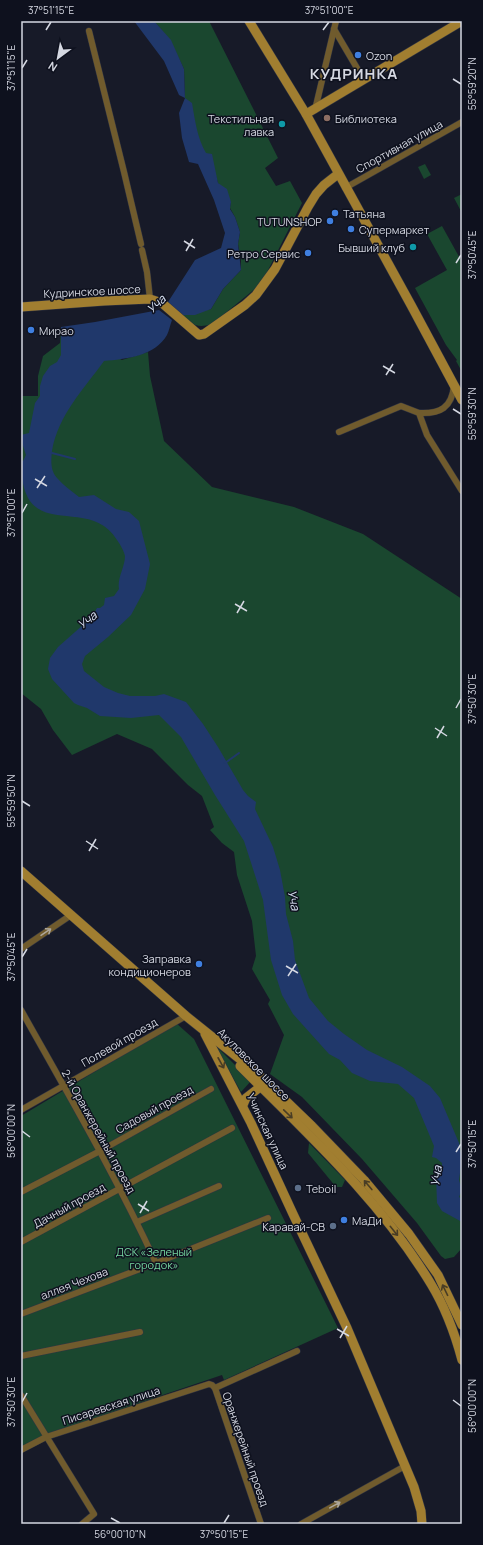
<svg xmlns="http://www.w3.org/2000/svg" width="483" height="1545" font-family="Manrope,sans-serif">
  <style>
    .green { fill: #1a472f }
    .water { fill: #20386b }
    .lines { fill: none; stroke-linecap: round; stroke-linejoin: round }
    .stream { stroke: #20386b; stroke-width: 2 }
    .street-casing { stroke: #323542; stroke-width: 7 }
    .secondary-casing { stroke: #323542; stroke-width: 10 }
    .street { stroke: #705b2d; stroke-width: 6 }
    .secondary { stroke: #a17e30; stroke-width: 9 }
    .oneway { stroke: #ada69a }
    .oneway2 { stroke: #493d25 }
    .ticks { fill: none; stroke: #d5d8e2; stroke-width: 1.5 }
    .shop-dot { fill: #3f7fe0; stroke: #0e111e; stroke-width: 1.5 }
    .education-dot { fill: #8d6e63; stroke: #0e111e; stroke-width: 1.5 }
    .culture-dot { fill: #0f9aa8; stroke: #0e111e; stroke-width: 1.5 }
    .service-dot { fill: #5c6f8a; stroke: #0e111e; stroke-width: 1.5 }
    .labels { text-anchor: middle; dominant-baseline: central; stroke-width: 3; stroke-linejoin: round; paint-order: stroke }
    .poi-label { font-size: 11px; fill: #d5d8e2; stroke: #0e111e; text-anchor: start }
    .street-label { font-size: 11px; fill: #d5d8e2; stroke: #0e111e }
    .park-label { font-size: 11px; fill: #76d8a1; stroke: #0e111e }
    .water-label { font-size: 12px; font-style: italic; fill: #d9e2f3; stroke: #0e111e }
    .district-label { font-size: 15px; font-weight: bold; letter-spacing: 1px; fill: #d5d8e2; stroke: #0e111e }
    .neatline { fill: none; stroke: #d5d8e2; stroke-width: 1.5 }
    .ticks-label { font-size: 10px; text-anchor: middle; fill: #d5d8e2 }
  </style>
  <rect width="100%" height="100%" fill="#171a28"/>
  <g class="green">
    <path d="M154 21H209L278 158 265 168 276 186 290 181 302 203 261 284 212 324C196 329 193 324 181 315L211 309 223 289 241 270V259L238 244 240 232 235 217 230 208 231 202 218 183 215 173 201 145 185 98 184 69 170 40Z"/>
    <polygon points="425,164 431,175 424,179 418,167"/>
    <polygon points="462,194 462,213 454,198"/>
    <polygon points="442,226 462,262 461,370 456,361 457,360 446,345 415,288 447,270 427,234"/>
    <polygon points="61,327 122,360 148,352 150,376 164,441 212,487 294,507 363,534 462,599 462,1248 454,1257 445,1259 441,1256 417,1223 362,1159 302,1097 270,1074 284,1035 268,1004 270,1000 252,969 256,956 252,921 237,875 234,852 222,843 210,830 214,827 202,796 188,785 152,749 117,734 72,755 53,730 41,709 21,693 21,396 38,396 38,376 43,356 60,343"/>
    <polygon points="176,1023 194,1039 338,1328 224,1380 222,1375 47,1434 21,1447 21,1116"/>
    <polygon points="215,1045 251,1081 241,1092"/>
    <polygon points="309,1143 345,1180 342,1187 336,1187 308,1153"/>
  </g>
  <g class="water">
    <path d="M134 21H154L171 40 184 69 185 98 192 103C195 120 197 138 206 153L212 154 218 183 227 189 231 202 230 209 235 217 240 232 238 244 241 270 223 289 211 309 195 315H181L168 302 195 260 221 248 225 233 214 200 198 164 189 162 182 138 179 113 185 98 179 95 164 61Z"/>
    <path d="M159 310 172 320C170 325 169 331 167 335 155 356 126 359 104 361 84 389 58 415 52 451 51 461 50 471 58 479 64 486 72 491 79 497L94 495 116 509 129 512 139 521 150 564 145 589 131 615 108 637 85 656 82 664 84 671 104 687 118 693 130 696H155L164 694 186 702 203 724 218 747 243 790 248 796 256 802 255 809 273 847 280 870 285 897 286 914 293 941 295 960 309 998 328 1021 344 1034 367 1050 402 1067 430 1086 440 1098 459 1143 462 1159 459 1180 462 1190 459 1197 462 1199V1222L442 1211 437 1203 436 1175 442 1166V1163L436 1158 432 1157 434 1146 414 1098 398 1084 370 1081 352 1073 340 1060 329 1054 293 1014 282 995 271 960 263 900 244 841 215 795 181 737 159 715 131 718 100 716 87 708 78 705 74 703 52 679 48 669 50 658 58 647 92 617 97 608H100L104 605 105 598 114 596 119 589C117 578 125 567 125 556 124 551 120 544 117 540 88 492 21 548 21 461H23L26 455C24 448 21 442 21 435L29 433 35 403 40 396V386L43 376 50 366 57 362 61 355V327L95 322Z"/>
  </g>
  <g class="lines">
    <g class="stream">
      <polyline points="52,453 75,459"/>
      <polyline points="225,763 239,753"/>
    </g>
    <defs>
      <g id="street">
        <polyline points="334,29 364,80"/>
        <polyline points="89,31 124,172 141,244"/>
        <polyline points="315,110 336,21"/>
        <polyline points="345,188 462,122"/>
        <polyline points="142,250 147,272 150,299"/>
        <path d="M419 413C440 414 452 408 454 385"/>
        <polyline points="339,432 401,406 419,413 427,435 462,491"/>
        <polyline points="21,949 71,915"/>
        <path d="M21 1010C68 1094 116 1176 156 1263"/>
        <polyline points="21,1110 186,1016"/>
        <polyline points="21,1192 100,1151 211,1089"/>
        <polyline points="137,1222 219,1186"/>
        <polyline points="21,1242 232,1128"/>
        <polyline points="21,1314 156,1263 268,1218"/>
        <polyline points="21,1356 140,1332"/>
        <polyline points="215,1388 297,1351"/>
        <polyline points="21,1395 94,1514 82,1524"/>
        <polyline points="21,1450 46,1437 209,1384 212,1385 215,1388 261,1524"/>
        <polyline points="301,1524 405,1466"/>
      </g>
      <g id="secondary">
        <polyline points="249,21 306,114 411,305 462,400"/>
        <polyline points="306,114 462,21"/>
        <polyline points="21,307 104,301 150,299 162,303 199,335 204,334 245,305 256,295 275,269 308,207 316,194 324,185 338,174"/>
        <polyline points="21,871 186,1016 256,1072 312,1126 364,1180 409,1234 438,1275 462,1325"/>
        <polyline points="205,1034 251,1123 293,1214 347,1328 414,1487 421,1511 422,1524"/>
        <path d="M240 1066C308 1134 381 1201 431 1284 445 1307 455 1334 462 1360"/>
        <polyline points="243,1105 246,1098 264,1084"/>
      </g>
    </defs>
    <use href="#street" class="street-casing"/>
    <use href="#secondary" class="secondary-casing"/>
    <use href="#street" class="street"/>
    <use href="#secondary" class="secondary"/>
  </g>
  <defs><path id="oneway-shaft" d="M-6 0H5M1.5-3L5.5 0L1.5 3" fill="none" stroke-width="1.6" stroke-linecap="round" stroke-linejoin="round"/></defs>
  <g class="oneway">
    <use href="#oneway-shaft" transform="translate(46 932) rotate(-34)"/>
    <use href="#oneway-shaft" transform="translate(335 1505) rotate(-29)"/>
  </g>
  <g class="oneway2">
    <use href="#oneway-shaft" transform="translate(221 1063) rotate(61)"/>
    <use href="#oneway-shaft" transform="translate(288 1114) rotate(44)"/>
    <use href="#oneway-shaft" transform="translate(368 1185) rotate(-130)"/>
    <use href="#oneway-shaft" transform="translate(394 1231) rotate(51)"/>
    <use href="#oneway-shaft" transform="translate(445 1290) rotate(-116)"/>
  </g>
  <path class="ticks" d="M46 30 51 22M323 30 329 22M22 68 27 60M453 79 461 84M184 241 195 248M186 251 193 239M456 263 461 255M383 366 395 373M386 375 393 364M453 409 461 414M35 479 47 486M37 488 45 476M22 513 27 504M235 604 247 611M237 613 244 601M456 708 461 699M435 728 447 736M437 738 444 726M22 801 30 806M86 841 98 849M89 851 96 839M22 957 27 949M286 966 298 973M288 976 296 964M22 1131 30 1137M456 1152 461 1144M138 1204 149 1211M140 1213 147 1201M337 1329 349 1336M340 1338 347 1326M453 1400 461 1406M22 1402 27 1393M111 1518 120 1523M224 1523 229 1515"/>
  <g class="shop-dot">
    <circle cx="358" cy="55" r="4"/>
    <circle cx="335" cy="213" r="4"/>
    <circle cx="330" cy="221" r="4"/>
    <circle cx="351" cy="229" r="4"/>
    <circle cx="308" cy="253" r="4"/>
    <circle cx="31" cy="330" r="4"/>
    <circle cx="199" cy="964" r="4"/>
    <circle cx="344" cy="1220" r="4"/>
  </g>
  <circle class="education-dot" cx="327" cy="118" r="4"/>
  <g class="culture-dot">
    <circle cx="282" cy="124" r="4"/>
    <circle cx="413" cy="247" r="4"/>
  </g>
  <g class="service-dot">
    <circle cx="298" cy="1188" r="4"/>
    <circle cx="333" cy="1226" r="4"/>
  </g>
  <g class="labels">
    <g class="poi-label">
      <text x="366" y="55">Ozon</text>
      <text x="274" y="118" text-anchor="end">Текстильная<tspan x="274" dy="13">лавка</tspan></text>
      <text x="335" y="118">Библиотека</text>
      <text x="343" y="213">Татьяна</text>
      <text x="322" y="221" text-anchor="end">TUTUNSHOP</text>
      <text x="359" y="229">Супермаркет</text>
      <text x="405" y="247" text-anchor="end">Бывший клуб</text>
      <text x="300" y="253" text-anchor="end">Ретро Сервис</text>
      <text x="39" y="330">Мирао</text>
      <text x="191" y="958" text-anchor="end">Заправка<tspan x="191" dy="13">кондиционеров</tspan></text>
      <text x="306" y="1188">Teboil</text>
      <text x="352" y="1220">МаДи</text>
      <text x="325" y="1226" text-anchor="end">Каравай-СВ</text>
    </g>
    <g class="street-label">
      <text transform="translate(399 146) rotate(-29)">Спортивная улица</text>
      <text transform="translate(92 291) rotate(-3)">Кудринское шоссе</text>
      <text transform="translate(119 1042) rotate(-30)">Полевой проезд</text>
      <text transform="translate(254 1064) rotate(45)">Акуловское шоссе</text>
      <text transform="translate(154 1109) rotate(-29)">Садовый проезд</text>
      <text transform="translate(99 1131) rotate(61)">2-й Оранжерейный проезд</text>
      <text transform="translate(268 1131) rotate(65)">Учинская улица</text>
      <text transform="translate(69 1205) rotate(-29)">Дачный проезд</text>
      <text transform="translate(74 1283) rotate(-21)">аллея Чехова</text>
      <text transform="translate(111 1405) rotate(-18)">Писаревская улица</text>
      <text transform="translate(246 1449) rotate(71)">Оранжерейный проезд</text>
    </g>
    <g class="park-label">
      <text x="154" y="1251">ДСК «Зеленый<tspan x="154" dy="13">городок»</tspan></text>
    </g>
    <g class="water-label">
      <text transform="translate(156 304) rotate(-44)">Уча</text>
      <text transform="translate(87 620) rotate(-38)">Уча</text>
      <text transform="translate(294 900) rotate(78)">Уча</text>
      <text transform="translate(436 1176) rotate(-82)">Уча</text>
    </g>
    <g class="district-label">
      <text x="354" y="73">КУДРИНКА</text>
    </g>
  </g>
  <rect width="483" height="1545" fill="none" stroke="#0e111e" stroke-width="44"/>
  <g transform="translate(58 58) rotate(212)" stroke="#0e111e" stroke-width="3" paint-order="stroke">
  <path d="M0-3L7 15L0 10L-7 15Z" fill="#d5d8e2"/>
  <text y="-6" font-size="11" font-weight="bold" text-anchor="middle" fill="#d5d8e2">N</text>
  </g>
  <rect x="22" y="22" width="439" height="1501" class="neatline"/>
  <g class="ticks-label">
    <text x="51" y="14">37°51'15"E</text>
    <text x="329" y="14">37°51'00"E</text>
    <text transform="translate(11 68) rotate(-90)" y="4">37°51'15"E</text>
    <text transform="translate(472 84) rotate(-90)" y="4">55°59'20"N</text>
    <text transform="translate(472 255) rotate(-90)" y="4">37°50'45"E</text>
    <text transform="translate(472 414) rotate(-90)" y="4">55°59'30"N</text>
    <text transform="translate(11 513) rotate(-90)" y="4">37°51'00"E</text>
    <text transform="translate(472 699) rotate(-90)" y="4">37°50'30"E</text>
    <text transform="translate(11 801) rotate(-90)" y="4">55°59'50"N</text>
    <text transform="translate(11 957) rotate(-90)" y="4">37°50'45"E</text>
    <text transform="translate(11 1131) rotate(-90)" y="4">56°00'00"N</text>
    <text transform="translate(472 1144) rotate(-90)" y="4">37°50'15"E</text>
    <text transform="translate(11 1402) rotate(-90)" y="4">37°50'30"E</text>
    <text transform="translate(472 1406) rotate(-90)" y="4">56°00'00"N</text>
    <text x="120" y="1538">56°00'10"N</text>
    <text x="224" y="1538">37°50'15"E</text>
  </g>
</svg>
